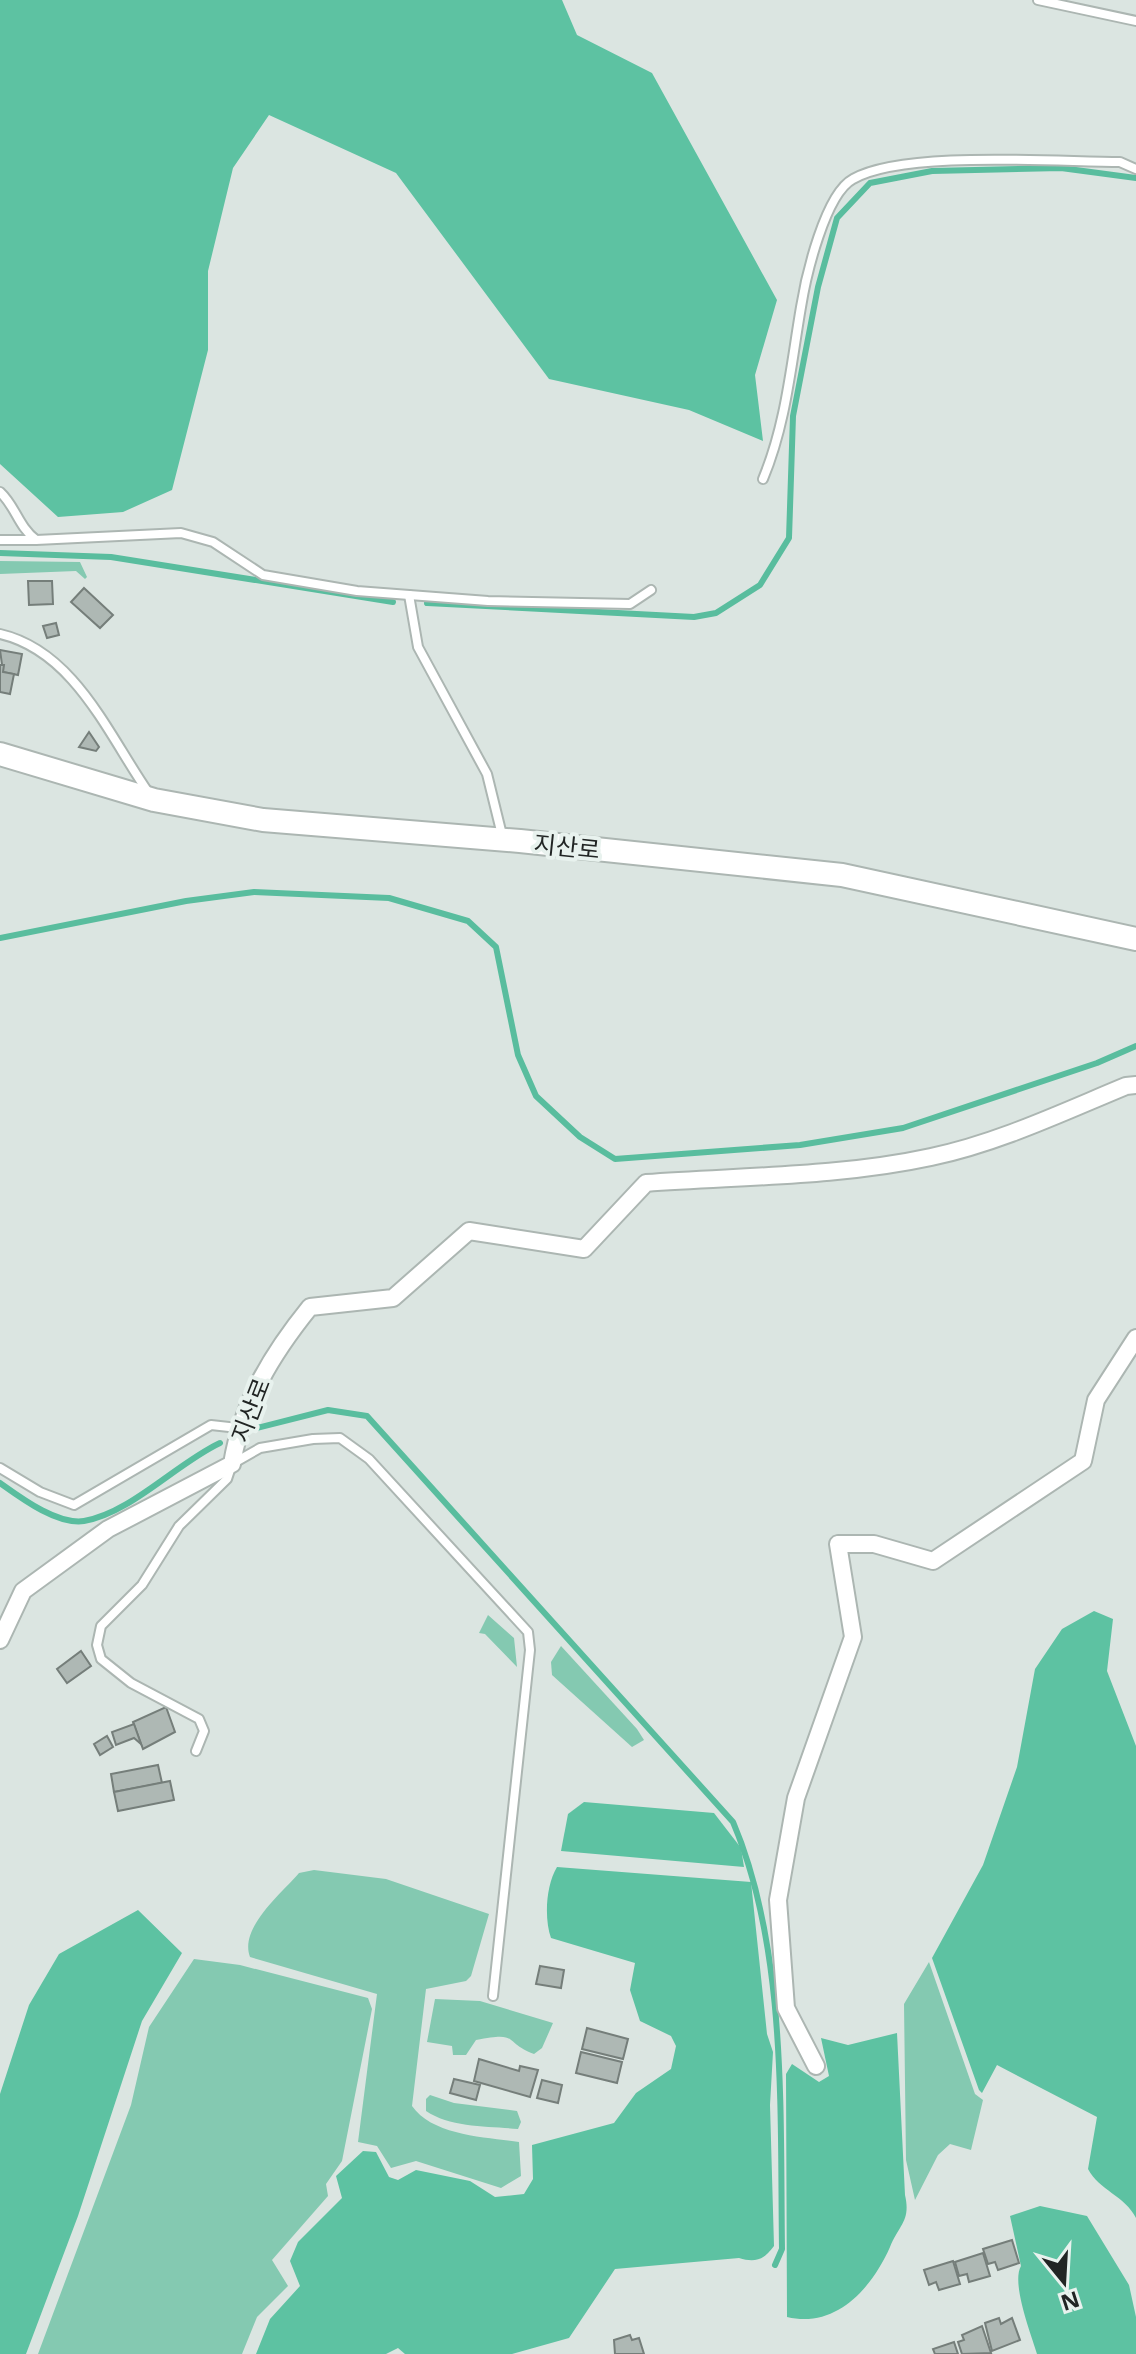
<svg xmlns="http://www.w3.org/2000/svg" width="1136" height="2354" font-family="'Noto Sans','Noto Sans KR',sans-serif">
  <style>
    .green { fill: #84c9b1 }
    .forest { fill: #5dc2a2 }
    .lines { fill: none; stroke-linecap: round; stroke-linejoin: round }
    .stream { stroke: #59bd9e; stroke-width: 6 }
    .building { fill: #aeb8b4; stroke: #757e7a; stroke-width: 2 }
    .lane-casing { stroke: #acb6b2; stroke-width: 12 }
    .street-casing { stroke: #acb6b2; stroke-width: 20 }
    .secondary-casing { stroke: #acb6b2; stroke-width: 26 }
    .lane { stroke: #fff; stroke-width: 8 }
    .street { stroke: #fff; stroke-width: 16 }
    .secondary { stroke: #fff; stroke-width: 22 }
    .labels { text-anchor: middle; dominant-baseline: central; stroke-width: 8; stroke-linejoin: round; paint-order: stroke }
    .street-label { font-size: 24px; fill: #212524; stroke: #e8f2ee }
  </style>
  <rect width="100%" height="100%" fill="#dbe5e1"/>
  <g class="green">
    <polygon points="0,561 80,562 87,577 85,579 76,571 0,574"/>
    <polygon points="488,1615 514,1638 517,1667 485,1634 479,1633"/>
    <polygon points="561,1646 637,1729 644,1740 632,1747 552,1675 551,1662"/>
    <path d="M314 1870 386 1879 489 1914 471 1976 466 1981 426 1989 412 2106C433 2136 486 2137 519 2142L521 2176 501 2188 416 2161 391 2168 377 2146 358 2142 377 1994 250 1957C239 1928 281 1894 299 1873Z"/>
    <polygon points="194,1959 240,1965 368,1998 372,2009 342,2161 326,2184 328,2196 272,2260 288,2286 257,2317 242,2354 38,2354 131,2105 149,2027"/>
    <polygon points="929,1962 975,2094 983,2100 971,2150 950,2144 938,2155 915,2200 906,2160 904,2004"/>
    <path d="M435 1999 480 2001 553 2023 542 2048 534 2054C502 2042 521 2031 476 2040L466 2055H453L452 2046 427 2042Z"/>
    <path d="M430 2095 454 2103 517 2111 521 2122 518 2129C489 2126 451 2128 426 2111V2099Z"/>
  </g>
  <g class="forest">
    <polygon points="0,0 562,0 577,35 652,73 777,300 755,375 763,441 689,410 549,379 396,173 269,115 233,168 208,271 208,350 172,490 123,512 58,517 0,464"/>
    <path d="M1094 1611 1113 1619 1107 1671 1136 1746V2218C1125 2196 1099 2190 1088 2169L1097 2117 997 2065 982 2093 979 2090 932 1958 983 1865 1017 1767 1035 1669 1062 1629Z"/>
    <polygon points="584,1802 714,1813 741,1848 744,1867 561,1851 568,1814"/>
    <path d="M557 1867 751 1882 767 2034 773 2052 770 2105 774 2246C764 2260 755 2263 739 2258L615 2269 569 2338 512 2354H405L398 2348 386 2354H256L270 2319 300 2286 290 2261 298 2242 342 2198 336 2176 363 2151 376 2152 389 2177 398 2180 416 2170 470 2181 495 2197 524 2194 533 2179 532 2145 614 2123 636 2093 671 2069 676 2046 671 2036 640 2021 630 1990 635 1963 551 1938C544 1918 546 1885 557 1867Z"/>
    <polygon points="138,1910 182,1953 142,2021 78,2216 26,2354 0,2354 0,2094 29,2005 59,1954"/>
    <path d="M897 2033 905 2195C911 2221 899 2225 890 2247 872 2288 836 2329 787 2317L786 2074 792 2064 819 2082 829 2076 821 2038 848 2045Z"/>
    <path d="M1040 2206 1087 2216 1129 2285 1136 2317V2354H1037C1031 2334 1011 2283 1021 2266L1010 2216Z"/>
  </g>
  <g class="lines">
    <g class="stream">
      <polyline points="0,553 111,557 393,602"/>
      <polyline points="427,603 694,617 716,613 760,585 789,538 793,416 818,287 837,218 870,183 932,171 1061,168 1136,178"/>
      <polyline points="0,938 186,901 254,892 389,898 468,921 496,947 518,1055 536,1096 580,1137 615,1159 800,1145 903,1128 1097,1063 1136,1046"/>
      <path d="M253 1429 328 1410 367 1416 733 1822C787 1949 780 2112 782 2249L775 2265"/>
      <path d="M0 1483C21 1498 57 1525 84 1521 131 1513 177 1463 220 1443"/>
    </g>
  </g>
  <g class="building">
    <polygon points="28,581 52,581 53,604 29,605"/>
    <polygon points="84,588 113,615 100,628 71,602"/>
    <polygon points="56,623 59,635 47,638 43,626"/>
    <polygon points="0,650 22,654 18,675 3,672"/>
    <polygon points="0,665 4,665 3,672 14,674 10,694 0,692"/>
    <polygon points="89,732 99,747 96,751 79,747"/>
    <polygon points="81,1651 91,1666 67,1683 57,1669"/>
    <polygon points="166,1707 175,1732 143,1749 133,1722"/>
    <polygon points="134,1724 141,1744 134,1738 116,1745 112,1732"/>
    <polygon points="107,1736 113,1747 100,1755 94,1744"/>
    <polygon points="158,1765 162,1783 114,1792 111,1774"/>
    <polygon points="170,1781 174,1800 118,1811 114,1792"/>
    <polygon points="540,1966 564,1970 561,1988 536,1984"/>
    <polygon points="587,2028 628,2039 623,2059 582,2049"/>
    <polygon points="581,2052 622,2062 617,2083 576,2073"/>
    <polygon points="479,2059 519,2071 520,2066 538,2070 530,2097 474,2081"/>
    <polygon points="454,2079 480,2085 476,2100 450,2093"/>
    <polygon points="542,2080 562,2085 558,2103 537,2098"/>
    <polygon points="1012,2240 1019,2263 998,2270 995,2262 988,2264 983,2249"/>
    <polygon points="983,2253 990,2276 969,2282 967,2274 959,2276 955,2262"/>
    <polygon points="953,2261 960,2284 939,2290 936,2282 929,2285 924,2270"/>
    <polygon points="999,2318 1001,2324 1012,2318 1020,2340 992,2351 985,2323"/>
    <polygon points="982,2326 991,2353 962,2354 958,2342 964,2340 962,2335"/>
    <polygon points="630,2335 632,2340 639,2338 644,2354 615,2354 614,2340"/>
    <polygon points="954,2342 958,2354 935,2354 933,2349"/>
  </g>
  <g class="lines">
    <defs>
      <g id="lane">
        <polyline points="1038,0 1136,21"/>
        <path d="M763 479C786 424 791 365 801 307 806 276 825 194 853 179 903 150 1057 162 1120 162L1136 169"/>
        <path d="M0 492C16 507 18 526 36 540L181 533 213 542 263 575 357 591 488 601 630 604 651 590"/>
        <polyline points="0,540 35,540"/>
        <polyline points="409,595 418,647 487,774 503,839"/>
        <path d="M0 634C74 651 108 734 148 792"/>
        <polyline points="0,1468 40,1492 74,1505 211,1425 238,1428"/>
        <polyline points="196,1751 204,1731 199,1719 131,1683 101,1659 97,1645 101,1626 142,1585 179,1526 227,1479 232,1464 260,1448 313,1439 340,1438 369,1459 528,1632 530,1650 493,1996"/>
      </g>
      <g id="street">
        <path d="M0 1640 23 1591 108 1529 232 1464C242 1403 272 1354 310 1307L393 1298 469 1231 584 1249 646 1183C740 1176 839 1177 931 1157 998 1143 1063 1112 1126 1086L1136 1085"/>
        <polyline points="816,2066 786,2008 778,1900 796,1798 853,1637 838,1544 874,1544 933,1561 1083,1461 1096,1400 1136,1338"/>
      </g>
      <polyline id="secondary" points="0,754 154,800 263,820 520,841 842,875 1136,939"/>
    </defs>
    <use href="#lane" class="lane-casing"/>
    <use href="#street" class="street-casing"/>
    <use href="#secondary" class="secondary-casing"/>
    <use href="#lane" class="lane"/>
    <use href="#street" class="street"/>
    <use href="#secondary" class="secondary"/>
  </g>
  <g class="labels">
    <g class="street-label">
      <text transform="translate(567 846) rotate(6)">지산로</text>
      <text transform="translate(250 1410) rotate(-69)">지산로</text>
    </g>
  </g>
  <g transform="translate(1064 2282) rotate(162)" stroke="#e8f2ee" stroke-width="6" paint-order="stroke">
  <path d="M0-6L14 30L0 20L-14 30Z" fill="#212524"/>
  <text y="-12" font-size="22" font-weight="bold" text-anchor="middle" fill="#212524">N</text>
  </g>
</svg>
